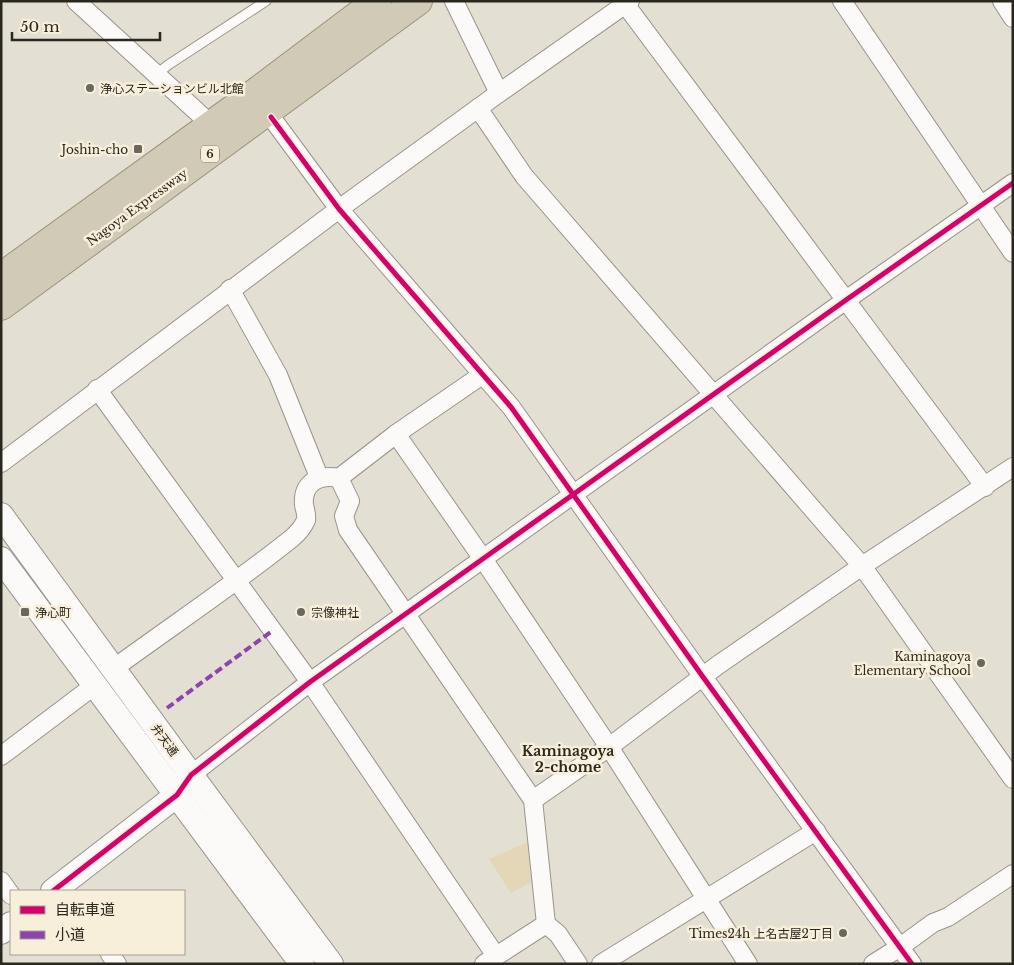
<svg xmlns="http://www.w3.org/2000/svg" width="1014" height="965" font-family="'Libre Baskerville','Noto Sans JP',serif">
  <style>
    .green { fill: #e3d7b8 }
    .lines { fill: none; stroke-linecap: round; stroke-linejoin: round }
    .lane-casing { stroke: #98948c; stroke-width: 11 }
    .street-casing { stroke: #98948c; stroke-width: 20 }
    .secondary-casing { stroke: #98948c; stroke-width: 26 }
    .highway-casing { stroke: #9c947c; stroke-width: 30 }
    .lane { stroke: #fbfaf8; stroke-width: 9 }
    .street { stroke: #fbfaf8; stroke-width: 18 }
    .secondary { stroke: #fbfaf8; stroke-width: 24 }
    .highway { stroke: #d0cab7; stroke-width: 28 }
    .quiet { stroke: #8e44ad; stroke-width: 4; stroke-dasharray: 8 4; stroke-linecap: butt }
    .cycleway-casing { stroke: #f8efda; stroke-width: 8 }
    .cycleway { stroke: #d6006c; stroke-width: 5 }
    .poi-dot { fill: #6b675e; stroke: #f8efda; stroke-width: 2 }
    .labels { text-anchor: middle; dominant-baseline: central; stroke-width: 5; stroke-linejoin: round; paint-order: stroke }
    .shield { fill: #f8efda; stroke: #686357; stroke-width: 1 }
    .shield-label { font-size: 11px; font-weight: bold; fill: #2a271f }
    .poi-label { font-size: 12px; fill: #2a271f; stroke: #f8efda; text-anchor: start }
    .street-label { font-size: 12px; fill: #2a271f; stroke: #f8efda }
    .neighbourhood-label { font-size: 14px; font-weight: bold; fill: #2a271f; stroke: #f8efda }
  </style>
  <rect width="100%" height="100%" fill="#e4dfd3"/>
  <polygon class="green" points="528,842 534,881 511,893 489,859"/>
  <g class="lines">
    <defs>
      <polyline id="lane" points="157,74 168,65 266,1"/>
      <g id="street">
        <polyline points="76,1 205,119"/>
        <polyline points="454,1 499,93"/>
        <polyline points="842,1 1013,253"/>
        <polyline points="1002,1 1013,18"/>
        <polyline points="625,4 985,487"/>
        <polyline points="478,108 524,176 862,566 1013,779"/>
        <polyline points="271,117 339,209 511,407 703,677 912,964"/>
        <polyline points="230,289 278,375 319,477"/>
        <polyline points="97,389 310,682 496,956"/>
        <polyline points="396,434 483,559 609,747 748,964"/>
        <polyline points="1,463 339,209 499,93 630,1"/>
        <polyline points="339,478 396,434 482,375"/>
        <path d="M113 669C173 625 235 584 292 538 298 533 303 527 306 520 307 515 305 510 304 505 302 482 320 474 339 478L350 501 344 516 348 530 533 800 546 924 558 934 578 964"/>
        <polyline points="1,756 95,685"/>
        <polyline points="184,785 191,775 310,682 846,300 1013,183"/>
        <polyline points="533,800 609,747 718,665 862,566 1013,467"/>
        <polyline points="1,881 11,895"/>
        <polyline points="110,954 117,964"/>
        <polyline points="484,964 546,924"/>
        <polyline points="601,964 816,831"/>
        <polyline points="873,964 900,947 933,923 948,917 1013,874"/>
      </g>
      <g id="secondary">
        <polyline points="1,515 191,775 331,964"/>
        <polyline points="1,559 302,964"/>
        <polyline points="53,891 177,795"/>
        <polyline points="1,932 11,924"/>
      </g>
      <g id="highway">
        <polyline points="1,277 243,102 377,1"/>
        <polyline points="1,306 418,1"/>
      </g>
    </defs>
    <use href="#lane" class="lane-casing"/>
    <use href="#street" class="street-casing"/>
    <use href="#secondary" class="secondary-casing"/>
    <use href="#highway" class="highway-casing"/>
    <use href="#lane" class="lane"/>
    <use href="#street" class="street"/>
    <use href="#secondary" class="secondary"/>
    <use href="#highway" class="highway"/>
    <polyline class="quiet" points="167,708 272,631"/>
    <defs>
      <g id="cycleway">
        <polyline points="271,117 339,209 511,407 703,677 912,964"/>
        <polyline points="53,891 177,795 191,775 310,682 846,300 1013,183"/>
      </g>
    </defs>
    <use href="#cycleway" class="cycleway-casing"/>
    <use href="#cycleway" class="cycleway"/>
  </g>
  <g class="poi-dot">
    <circle cx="90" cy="88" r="5"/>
    <rect x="133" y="144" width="10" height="10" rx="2.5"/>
    <rect x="20" y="607" width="10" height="10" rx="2.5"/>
    <circle cx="301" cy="612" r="5"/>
    <circle cx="981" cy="663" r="5"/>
    <circle cx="843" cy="933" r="5"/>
  </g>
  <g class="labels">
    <rect class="shield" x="201" y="145.5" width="18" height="17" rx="4"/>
    <g class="shield-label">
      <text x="210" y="154">6</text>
    </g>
    <g class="poi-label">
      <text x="100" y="88">浄心ステーションビル北館</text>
      <text x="128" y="149" text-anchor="end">Joshin-cho</text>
      <text x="35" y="612">浄心町</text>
      <text x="311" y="612">宗像神社</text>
      <text x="971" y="656" text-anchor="end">Kaminagoya<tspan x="971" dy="14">Elementary School</tspan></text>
      <text x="833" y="933" text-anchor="end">Times24h 上名古屋2丁目</text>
    </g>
    <g class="street-label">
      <text transform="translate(137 207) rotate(-36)">Nagoya Expressway</text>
      <text transform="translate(165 740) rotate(54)">弁天通</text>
    </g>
    <g class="neighbourhood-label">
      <text x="568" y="751">Kaminagoya<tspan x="568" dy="16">2-chome</tspan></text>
    </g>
  </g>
  <rect width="1014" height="965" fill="none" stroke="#2a271f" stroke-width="5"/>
  <rect x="10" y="890" width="175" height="65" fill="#f8efda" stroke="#a69f8f"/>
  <rect x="20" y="906" width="25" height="8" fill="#d6006c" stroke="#a69f8f"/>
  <text x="55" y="915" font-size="15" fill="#2a271f">自転車道</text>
  <rect x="20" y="931" width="25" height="8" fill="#8e44ad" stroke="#a69f8f"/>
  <text x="55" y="940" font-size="15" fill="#2a271f">小道</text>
  <path d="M12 32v8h148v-8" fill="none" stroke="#2a271f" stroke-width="2.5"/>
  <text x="20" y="32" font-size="15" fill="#2a271f" stroke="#f8efda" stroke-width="4" paint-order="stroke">50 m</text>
</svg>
